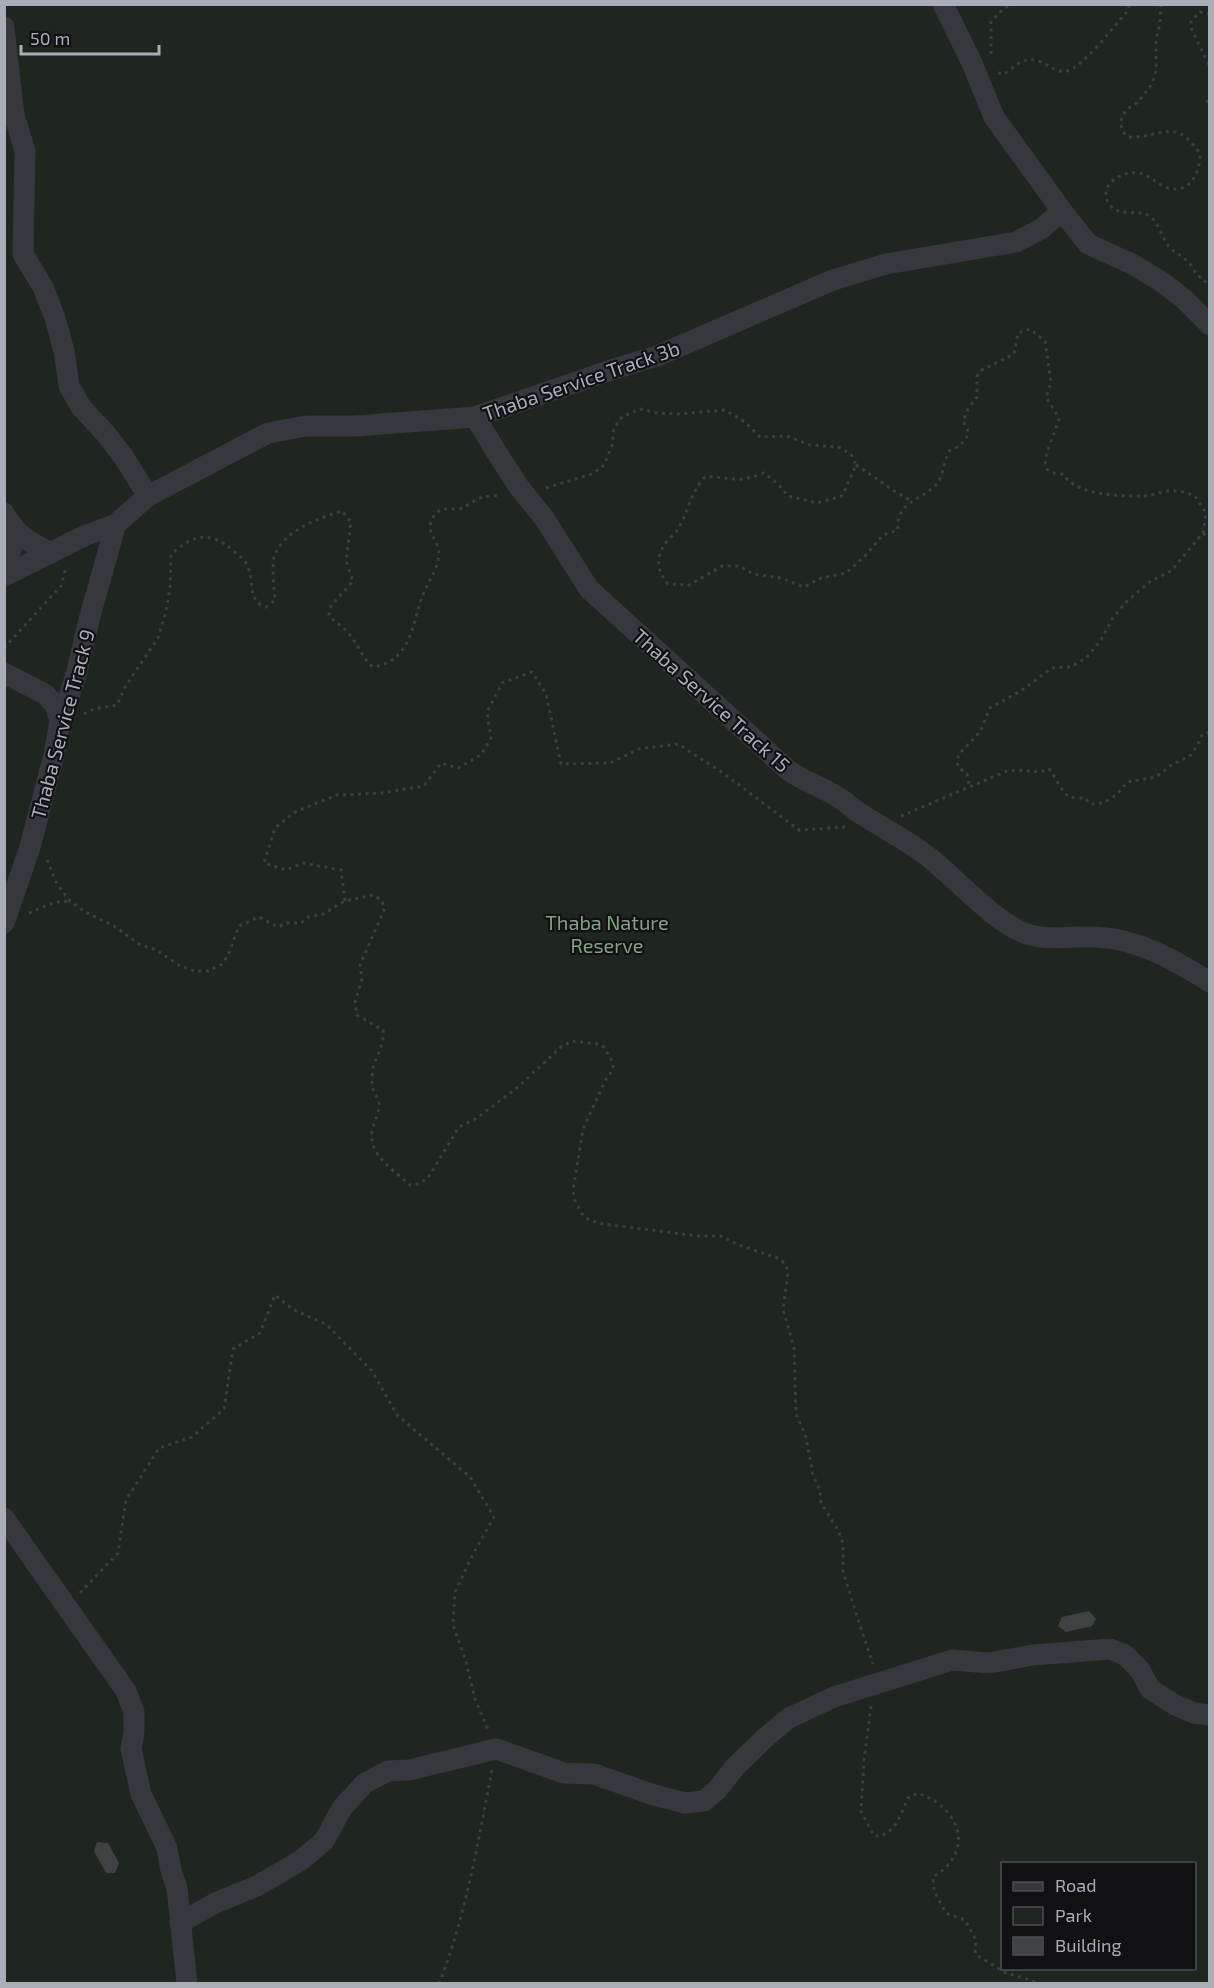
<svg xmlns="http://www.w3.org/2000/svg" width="1214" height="1988" font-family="'Exo 2',sans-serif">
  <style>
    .green { fill: #1e261f; fill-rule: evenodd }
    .building { fill: #404145 }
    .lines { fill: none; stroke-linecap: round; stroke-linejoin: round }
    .path { stroke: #3d3f44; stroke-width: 3; stroke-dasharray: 3 4.5; stroke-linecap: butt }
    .minor { stroke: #37383d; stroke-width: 21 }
    .labels { text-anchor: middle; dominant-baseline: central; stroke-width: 4.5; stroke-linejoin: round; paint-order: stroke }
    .street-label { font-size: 20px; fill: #a8adb8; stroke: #111113 }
    .park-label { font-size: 20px; fill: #7fa381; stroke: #111113 }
  </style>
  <rect width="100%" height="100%" fill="#161618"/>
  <path class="green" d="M5 5H1209V1983L5 1984ZM1002 1864H1194V1968H1002Z"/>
  <g class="building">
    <polygon points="1089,1611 1096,1619 1092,1626 1066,1632 1058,1626 1062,1617"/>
    <polygon points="97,1842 108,1843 119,1863 115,1873 106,1873 94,1851"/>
  </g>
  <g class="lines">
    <g class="path">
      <path d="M1161 4 1160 23 1156 40V71L1152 84 1138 102 1126 110 1120 122 1123 132 1128 137C1164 138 1175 116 1200 154 1200 172 1191 194 1168 188 1158 185 1150 175 1139 173 1122 170 1097 185 1109 204 1120 219 1138 207 1151 217 1160 225 1162 239 1170 248 1176 253 1183 256 1188 262 1192 265 1193 270 1196 273 1200 278 1205 281 1210 286"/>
      <polyline points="1210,14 1200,12 1191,21 1191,28 1210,67"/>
      <polyline points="991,54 991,22 1004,8 1013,4"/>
      <path d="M998 73 1004 74C1009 71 1014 66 1019 63 1040 51 1052 75 1067 71 1082 68 1114 26 1126 13L1130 4"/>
      <polyline points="1210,93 1207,101 1210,108"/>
      <path d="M856 465C875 477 892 491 912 501"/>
      <path d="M546 488 592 474 604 465 612 446 614 428 622 417 640 409 657 413 677 414 725 410 745 422 760 437 787 436 810 445 838 447 851 454 856 465 842 496 817 503 788 496 778 484 764 473C755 476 745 480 735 479 725 479 715 476 705 477 691 491 689 510 679 527 676 534 668 539 664 545 655 560 658 572 668 584L689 585 722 566H739L753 574 781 578 804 587 821 578 846 573 865 556 883 535 898 530C895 500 927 499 938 482 944 473 944 461 949 451 960 447 963 443 969 433L963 421 968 409 977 397V376L982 370 1014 354 1018 333 1030 329 1045 341 1051 383 1046 397 1059 418C1057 430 1042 457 1046 467 1048 473 1057 474 1063 474 1076 496 1121 496 1143 496 1154 496 1165 489 1176 491 1182 491 1189 494 1195 496L1206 513 1203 533 1171 571 1151 581 1128 600 1112 619 1101 640 1086 658 1071 667 1052 668 1022 690 990 708 980 732 959 754 957 762 959 768 967 774 970 788"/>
      <polyline points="1203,533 1210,538"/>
      <polyline points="4,648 61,586 66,567"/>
      <path d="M84 714 94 709 117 705 125 687 158 638 166 612 170 587 171 555C190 535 211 530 232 550 237 554 243 558 246 563 256 578 245 601 266 607L275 600C274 589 272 566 274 557 282 531 319 518 342 511L351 522 346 561 353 581 331 606 329 615C335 623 344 627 350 635 359 646 362 658 373 667 411 661 412 625 422 597 427 582 438 571 439 554 439 539 423 532 434 516 442 504 453 511 462 508 469 505 475 499 483 497 488 496 495 496 501 495"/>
      <path d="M901 816 1007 771 1018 770 1040 772 1049 769C1056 777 1062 794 1070 797 1074 798 1081 798 1085 798L1090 804C1106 805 1118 795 1127 782L1156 777 1170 766 1191 755 1198 744 1202 735 1210 732"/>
      <path d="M47 860 57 884 70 901 85 912 114 926 139 944 156 950 179 965 194 971H208L222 964 228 955 239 926 259 917 278 927 287 923H301L308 917 321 915 345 901 373 895 381 900 385 908 360 965 362 979 355 1002 357 1015 383 1030C385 1044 376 1055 373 1069 372 1076 371 1085 374 1092 376 1096 379 1099 379 1104 379 1114 374 1122 372 1131 368 1155 394 1170 410 1185L419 1184 428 1178 459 1127 477 1118 518 1087 561 1047 572 1041 598 1044 604 1047 613 1063V1069L605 1081 583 1129 573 1190 575 1201 582 1214 589 1220 603 1224 698 1236H721L739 1245 780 1259 786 1265 788 1273 783 1309 794 1348 796 1414 806 1437 813 1475 820 1491 821 1503 838 1530 843 1544V1571L857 1617 873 1664"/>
      <polyline points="345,901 341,870 303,863 286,870 264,863 275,828 295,812 337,795 382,793 424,786 441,763 458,768 481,755 491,738 487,712 502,683 532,672 546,694 561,764 610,763 639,749 678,744 723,773 799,830 845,827"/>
      <polyline points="29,913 55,902 70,901"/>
      <polyline points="80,1593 118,1553 126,1500 159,1448 192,1437 224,1409 233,1349 260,1333 275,1295 292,1309 326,1324 372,1371 397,1415 470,1477 494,1517 472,1556 455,1592 453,1625 465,1658 475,1699 489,1732"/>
      <path d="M871 1706 864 1760 861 1811 874 1836C896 1836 900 1815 908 1798L918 1793C924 1796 930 1798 935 1801 966 1823 967 1857 933 1877L934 1891 946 1913 965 1920 976 1940 975 1954 1004 1972 1042 1984"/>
      <path d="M439 1984C466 1915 478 1842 492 1770"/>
    </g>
    <g class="minor">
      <polyline points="943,4 972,63 994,117 1062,211 1088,244 1132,264 1162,282 1184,299 1210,325"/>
      <polyline points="4,27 14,115 25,151 23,254 43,287 55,318 64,351 69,386 81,407 105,433 123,456 148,496"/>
      <path d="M475 417 497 453 519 487 544 518 589 589 788 770C803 781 820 786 836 796 844 800 851 807 858 812 882 828 909 841 931 859 957 880 994 921 1024 933 1048 942 1072 935 1096 937 1139 939 1174 960 1210 982"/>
      <path d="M4 513C16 535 29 542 51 553"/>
      <polyline points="4,563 11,550 12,528"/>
      <polyline points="4,576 84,536 116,524 148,496 268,433 306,426 355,426 475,417 614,369 657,356 833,280 886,264 1016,242 1041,229 1062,211"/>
      <polyline points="4,673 45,694 56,706 60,722"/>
      <polyline points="4,923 30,847 54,755 60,722 76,675 90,616 116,524"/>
      <polyline points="4,1518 126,1691 134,1712 134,1732 131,1749 141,1794 167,1848 171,1871 177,1888 187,1984"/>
      <polyline points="180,1923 215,1903 257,1886 300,1861 324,1841 342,1808 365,1783 388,1771 409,1770 496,1749 564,1773 594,1774 654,1795 685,1803 704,1801 717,1790 735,1767 766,1737 789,1718 834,1697 952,1660 989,1663 1033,1655 1110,1649 1125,1655 1140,1670 1150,1689 1175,1705 1194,1713 1210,1715"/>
    </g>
  </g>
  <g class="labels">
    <g class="street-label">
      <text transform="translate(581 380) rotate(-19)">Thaba Service Track 3b</text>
      <text transform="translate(712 700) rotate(42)">Thaba Service Track 15</text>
      <text transform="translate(62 724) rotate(-75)">Thaba Service Track 9</text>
    </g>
    <g class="park-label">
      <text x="607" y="922">Thaba Nature<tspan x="607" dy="23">Reserve</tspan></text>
    </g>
  </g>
  <rect width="1214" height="1988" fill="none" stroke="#a8adb8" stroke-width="12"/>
  <rect x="1001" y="1862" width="195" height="108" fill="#111113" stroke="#4d4f55" stroke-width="1.5"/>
  <rect x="1013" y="1882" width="30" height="9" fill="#37383d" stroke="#4d4f55" stroke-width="1.5"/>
  <text x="1055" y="1892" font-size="18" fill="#a8adb8">Road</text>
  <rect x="1013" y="1907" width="30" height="18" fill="#1e261f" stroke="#4d4f55" stroke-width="1.5"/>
  <text x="1055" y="1922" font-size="18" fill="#a8adb8">Park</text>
  <rect x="1013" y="1937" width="30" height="18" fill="#404145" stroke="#4d4f55" stroke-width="1.5"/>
  <text x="1055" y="1952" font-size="18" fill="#a8adb8">Building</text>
  <path d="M21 45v9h138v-9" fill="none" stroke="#a8adb8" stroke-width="3"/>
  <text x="30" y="45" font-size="18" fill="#a8adb8" stroke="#111113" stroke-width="4.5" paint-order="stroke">50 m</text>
</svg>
